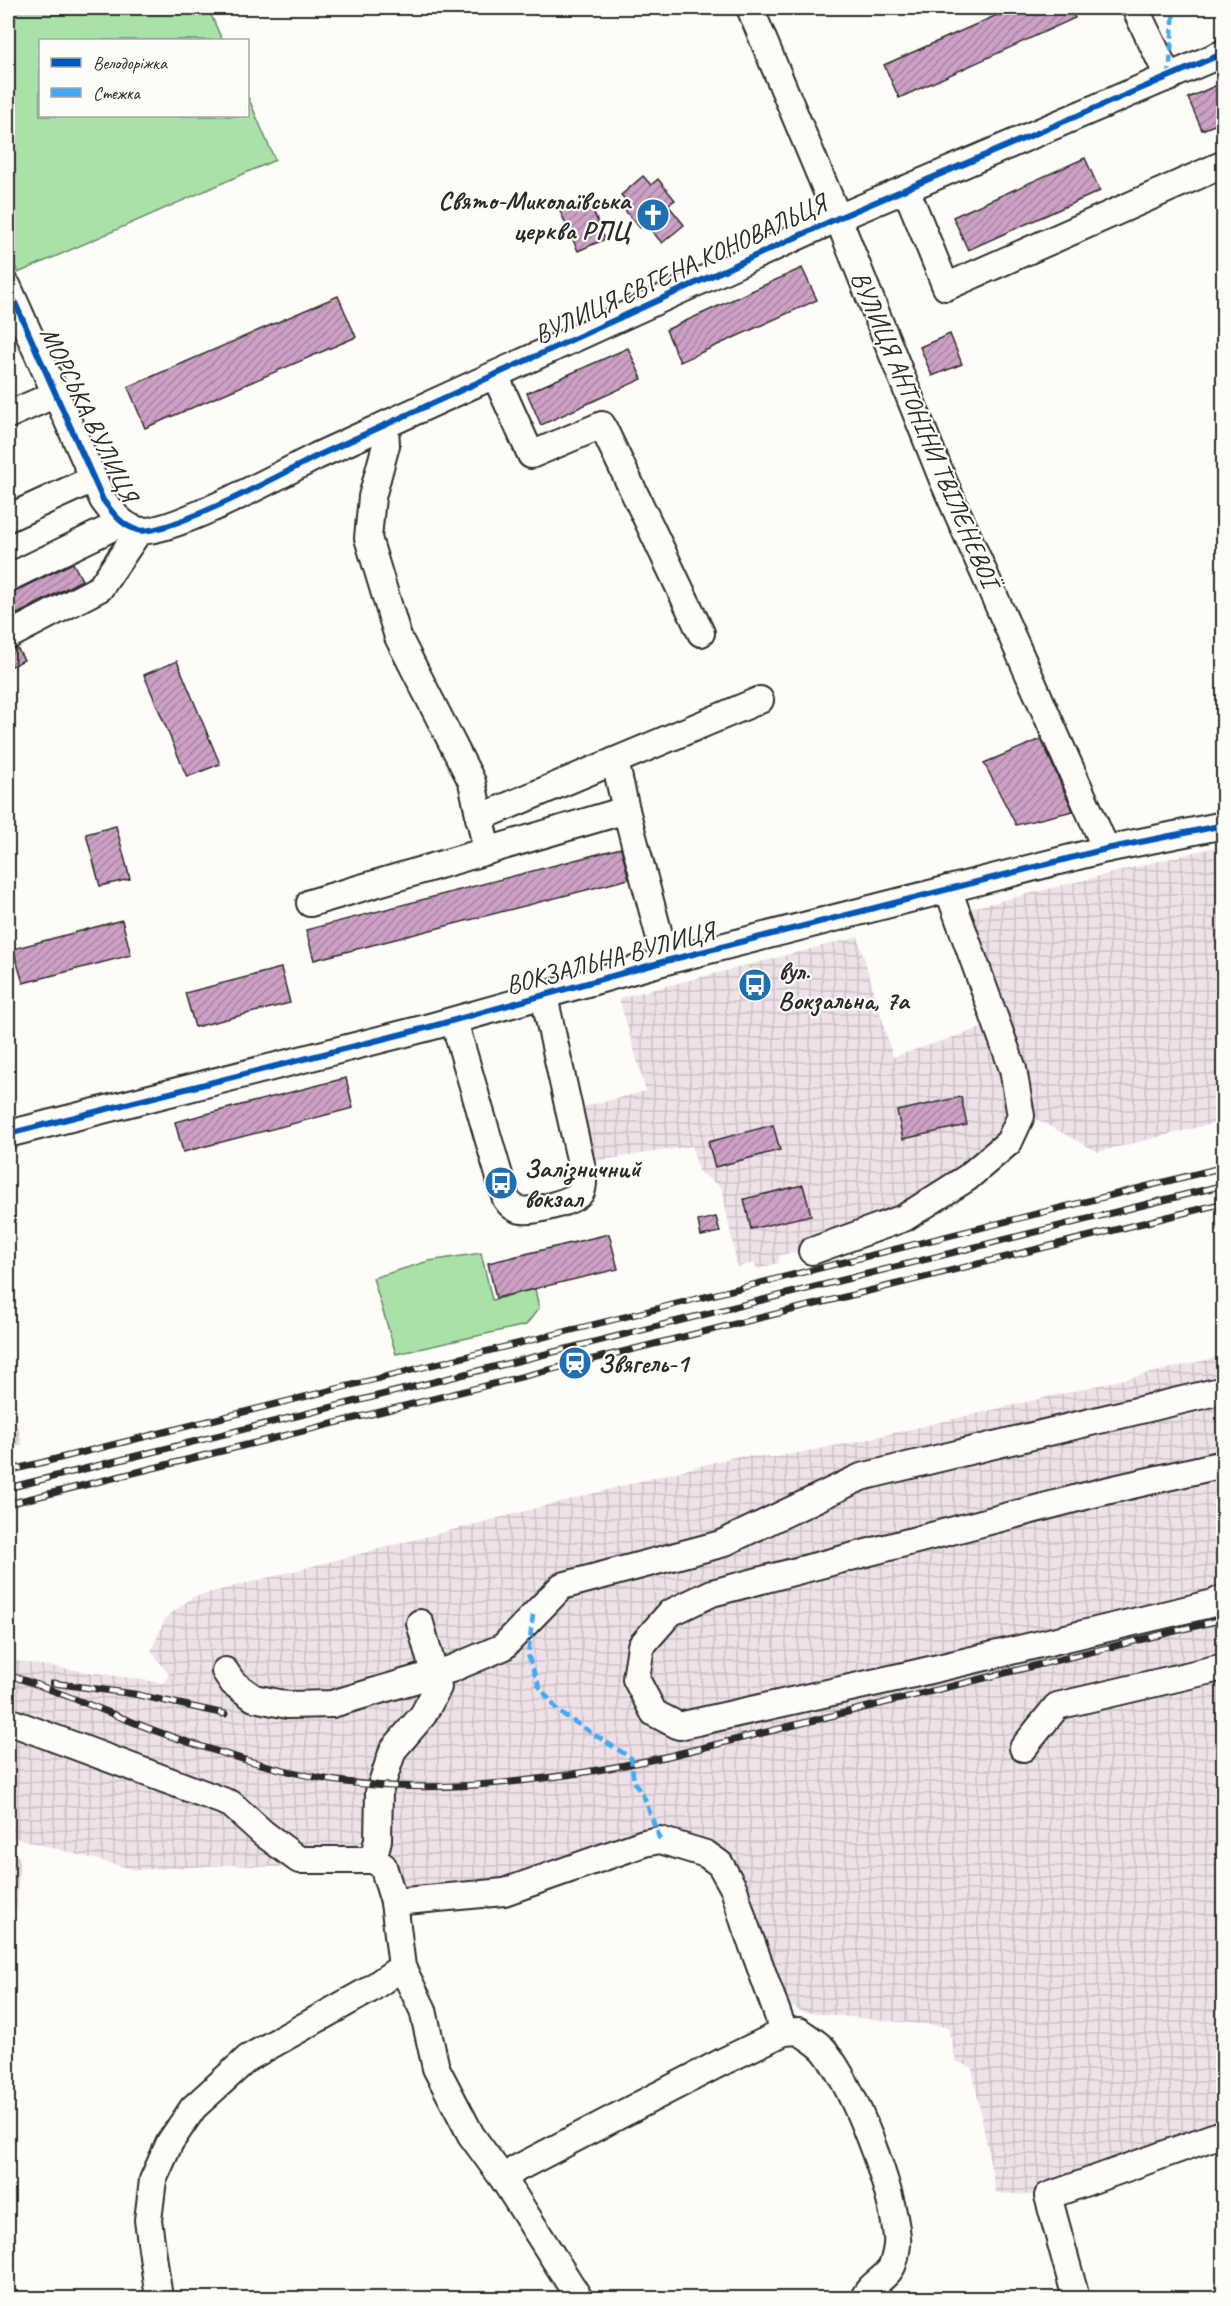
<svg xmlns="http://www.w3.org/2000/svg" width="1231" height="2306" font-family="Caveat,sans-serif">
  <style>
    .industrial { fill: url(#industrial-grid) }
    .park { fill: #a9e2a7; stroke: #6a8669; stroke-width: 1.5 }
    .building { fill: url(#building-hatch); stroke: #2b2b2b; stroke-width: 1.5 }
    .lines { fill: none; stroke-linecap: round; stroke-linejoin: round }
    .minor-casing { stroke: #2b2b2b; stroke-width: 30 }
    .minor { stroke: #fdfcf7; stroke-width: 26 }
    .rail-casing { stroke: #2b2b2b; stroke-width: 7 }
    .rail { stroke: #fdfcf7; stroke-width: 4.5; stroke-dasharray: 14; stroke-linecap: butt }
    .quiet { stroke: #3fa9f5; stroke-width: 4.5; stroke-dasharray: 9 4.5; stroke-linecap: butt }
    .cycleway-casing { stroke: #fdfcf7; stroke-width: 10 }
    .cycleway { stroke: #0057b8; stroke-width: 6 }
    .labels { text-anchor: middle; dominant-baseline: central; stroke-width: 4.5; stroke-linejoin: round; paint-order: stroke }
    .poi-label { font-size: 26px; font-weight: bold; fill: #2b2b2b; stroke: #fdfcf7; text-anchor: start }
    .street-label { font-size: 26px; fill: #2b2b2b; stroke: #fdfcf7 }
  </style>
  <defs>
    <pattern id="industrial-grid" width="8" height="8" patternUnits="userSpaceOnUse" patternTransform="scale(1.5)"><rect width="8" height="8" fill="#efe1e8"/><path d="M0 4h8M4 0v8" fill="none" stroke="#cdc1c7"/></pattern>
    <pattern id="building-hatch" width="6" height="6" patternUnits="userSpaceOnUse" patternTransform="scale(1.5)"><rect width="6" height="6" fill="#cda1c5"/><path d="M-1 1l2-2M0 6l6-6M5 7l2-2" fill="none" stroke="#a783a0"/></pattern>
  </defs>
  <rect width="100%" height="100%" fill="#fdfcf7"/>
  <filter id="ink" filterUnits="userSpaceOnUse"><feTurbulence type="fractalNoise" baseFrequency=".0167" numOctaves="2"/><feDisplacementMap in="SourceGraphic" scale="12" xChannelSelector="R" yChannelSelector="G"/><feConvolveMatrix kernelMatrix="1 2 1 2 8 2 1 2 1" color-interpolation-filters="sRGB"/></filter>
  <g filter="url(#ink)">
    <g class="industrial">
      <polygon points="1223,845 1223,1121 1098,1152 1038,1120 1021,1116 967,1178 805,1251 780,1255 778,1263 758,1269 754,1263 737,1267 722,1188 698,1171 692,1146 596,1161 582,1107 646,1091 619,998 858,937 893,1057 996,1023 956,912"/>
      <polygon points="1223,1356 1223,2132 1048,2196 996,2193 972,2068 956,2061 948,2027 802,2012 772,1996 720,1864 660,1840 536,1882 394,1902 383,1866 298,1868 229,1865 136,1870 8,1836 8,1660 164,1683 169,1674 151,1651 166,1617 193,1597 738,1456 776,1457 855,1442"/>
      <polygon points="8,1394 23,1445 8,1448"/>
      <polygon points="8,1853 19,1857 17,1909 8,1911"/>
    </g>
    <g class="park">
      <polygon points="8,8 208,8 222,40 40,40 40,116 248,116 248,97 275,160 18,273 8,248"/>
      <polygon points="481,1253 492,1300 535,1289 539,1308 526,1325 396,1354 373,1278 429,1261"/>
    </g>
    <g class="building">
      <polygon points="1013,8 1070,8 1075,18 899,98 884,65"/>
      <polygon points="1224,82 1224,121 1202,130 1188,98"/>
      <polygon points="1085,158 1100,191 968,250 953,217"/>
      <polygon points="643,176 651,185 658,179 675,200 668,205 684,225 662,243 645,223 640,228 622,207 628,203 621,195"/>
      <polygon points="588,199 605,239 578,251 560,211"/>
      <polygon points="802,268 817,300 680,362 666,330"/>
      <polygon points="338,296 356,337 145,428 128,387"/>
      <polygon points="950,334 962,364 932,376 920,347"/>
      <polygon points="628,348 642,379 541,425 527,393"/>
      <polygon points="73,563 82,580 8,619 8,593 15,591"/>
      <polygon points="17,648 24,660 8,668 8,651"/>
      <polygon points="177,661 220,764 187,777 144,675"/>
      <polygon points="1041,739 1073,811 1016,825 984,763"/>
      <polygon points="116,826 130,879 100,886 86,834"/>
      <polygon points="621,848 629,879 314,960 306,930"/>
      <polygon points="122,920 131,955 23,983 13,949"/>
      <polygon points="281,968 290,1003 195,1027 185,993"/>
      <polygon points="346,1078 353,1108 183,1152 175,1122"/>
      <polygon points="961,1097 967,1125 903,1139 897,1111"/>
      <polygon points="773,1125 780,1150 715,1167 708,1142"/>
      <polygon points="803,1185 811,1215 751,1229 744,1199"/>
      <polygon points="716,1217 720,1232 701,1236 698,1221"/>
      <polygon points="609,1234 618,1269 496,1298 488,1263"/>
    </g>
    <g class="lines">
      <defs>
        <g id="minor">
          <polyline points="750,8 838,218 942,478 1106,849"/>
          <polyline points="1135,8 1169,78"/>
          <polyline points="906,189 946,287 1224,164"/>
          <path d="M8 287 103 500C113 513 121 525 137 530 165 538 286 472 317 456L838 218 1224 53"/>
          <polyline points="495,375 531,455 602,425 701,633"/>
          <polyline points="8,415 56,394"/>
          <polyline points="385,426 386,445 372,497 368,538 398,637 472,782 487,851"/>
          <polyline points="8,518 93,479"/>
          <polyline points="8,578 121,523"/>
          <polyline points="8,636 100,588 139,531"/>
          <polyline points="615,761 626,810"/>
          <polyline points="479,818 760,700"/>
          <polyline points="310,903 626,810 666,961"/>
          <path d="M454 1021 506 1199C510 1205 514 1209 521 1210 533 1212 574 1202 581 1192 584 1187 583 1179 583 1173L544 996"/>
          <polyline points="8,1134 426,1028 666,961 1106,849 1224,825"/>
          <polyline points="812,1251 904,1218 967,1178 1009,1142 1021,1116 1013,1069 948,889"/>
          <polyline points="1224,1464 1101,1492 712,1593 670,1613 641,1646 636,1679 654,1713 679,1726 913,1674 1214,1603 1224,1598"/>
          <polyline points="225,1671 233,1683 254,1698 288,1705 332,1704 451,1669 503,1647 562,1586 721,1544 861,1477 1224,1390"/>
          <polyline points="8,1721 231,1804 263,1833 299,1860 373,1860 383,1866 394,1902 402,1967 423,2010 436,2068 471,2135 504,2180 579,2298"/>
          <polyline points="1023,1748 1057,1706 1224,1667"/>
          <polyline points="373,1860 378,1840 379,1792 393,1750 423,1715 438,1687 420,1623"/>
          <polyline points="394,1902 504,1892 644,1843 660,1840 706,1854 720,1864 734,1889 744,1922 784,2032"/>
          <path d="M504 2180 516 2169 722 2062 784 2032 799 2031C807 2037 818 2043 824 2050 855 2089 892 2188 897 2237 898 2244 895 2257 893 2264 888 2278 869 2284 864 2298"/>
          <polyline points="159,2298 148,2220 153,2180 170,2142 193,2108 248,2058 369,1990 402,1967"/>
          <polyline points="1076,2298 1048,2196 1224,2133"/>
        </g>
      </defs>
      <use href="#minor" class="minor-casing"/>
      <use href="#minor" class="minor"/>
      <defs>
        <g id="rail">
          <polyline points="8,1471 1224,1167"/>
          <polyline points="8,1488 1224,1185"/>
          <polyline points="8,1504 1224,1203"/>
          <path d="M8 1675C54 1689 98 1709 143 1726 175 1739 209 1749 242 1759 271 1767 301 1775 331 1780 437 1797 564 1779 669 1756L1224 1619"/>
          <polyline points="53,1683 134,1694 225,1714"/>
        </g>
      </defs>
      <use href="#rail" class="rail-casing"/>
      <use href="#rail" class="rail"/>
      <g class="quiet">
        <polyline points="1169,78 1174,8"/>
        <polyline points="533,1615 528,1655 539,1686 559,1712 631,1758 634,1782 645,1799 660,1840"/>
      </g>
      <defs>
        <g id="cycleway">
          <path d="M8 287 103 500C113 513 121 525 137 530 165 538 286 472 317 456L838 218 1224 53"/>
          <polyline points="8,1134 426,1028 666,961 1106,849 1224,825"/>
        </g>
      </defs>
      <use href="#cycleway" class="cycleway-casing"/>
      <use href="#cycleway" class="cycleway"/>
    </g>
  </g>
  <defs>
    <symbol id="church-disc" viewBox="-11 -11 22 22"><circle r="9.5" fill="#1f6fb2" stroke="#fdfcf7"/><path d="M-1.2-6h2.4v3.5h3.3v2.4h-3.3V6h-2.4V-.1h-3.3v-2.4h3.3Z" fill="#fff"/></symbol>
    <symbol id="bus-disc" viewBox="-11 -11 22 22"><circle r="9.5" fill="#1f6fb2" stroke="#fdfcf7"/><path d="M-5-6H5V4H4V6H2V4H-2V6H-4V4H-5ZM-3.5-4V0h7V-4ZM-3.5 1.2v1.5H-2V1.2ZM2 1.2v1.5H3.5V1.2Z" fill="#fff"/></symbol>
    <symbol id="station-disc" viewBox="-11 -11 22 22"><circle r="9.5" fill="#1f6fb2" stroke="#fdfcf7"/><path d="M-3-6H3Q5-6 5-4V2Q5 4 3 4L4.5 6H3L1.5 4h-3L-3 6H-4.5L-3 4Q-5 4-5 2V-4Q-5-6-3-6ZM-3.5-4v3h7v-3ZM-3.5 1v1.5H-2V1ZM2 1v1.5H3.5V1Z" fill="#fff"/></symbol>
  </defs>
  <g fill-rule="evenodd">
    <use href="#church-disc" x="634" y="196" width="38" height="38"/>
    <use href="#bus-disc" x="736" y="966" width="38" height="38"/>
    <use href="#bus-disc" x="482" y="1164" width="38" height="38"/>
    <use href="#station-disc" x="556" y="1344" width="38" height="38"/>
  </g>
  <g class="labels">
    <g class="poi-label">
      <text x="630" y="200" text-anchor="end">Свято-Миколаївська<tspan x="630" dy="30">церква РПЦ</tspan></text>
      <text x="778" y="970">вул.<tspan x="778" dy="30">Вокзальна, 7а</tspan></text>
      <text x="524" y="1168">Залізничний<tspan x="524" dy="30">вокзал</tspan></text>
      <text x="598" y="1363">Звягель-1</text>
    </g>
    <g class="street-label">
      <text transform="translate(680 269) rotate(-25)">ВУЛИЦЯ ЄВГЕНА КОНОВАЛЬЦЯ</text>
      <text transform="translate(89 414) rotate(64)">МОРСЬКА ВУЛИЦЯ</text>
      <text transform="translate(925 429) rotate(67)">ВУЛИЦЯ АНТОНІНИ ТВІЛЕНЕВОЇ</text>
      <text transform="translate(610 958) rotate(-15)">ВОКЗАЛЬНА ВУЛИЦЯ</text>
    </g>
  </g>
  <rect width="1231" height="2306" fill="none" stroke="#fdfcf7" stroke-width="30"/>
  <rect x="15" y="15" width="1201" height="2276" fill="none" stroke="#2b2b2b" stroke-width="2" filter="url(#ink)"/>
  <rect x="39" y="39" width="210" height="78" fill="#fdfcf7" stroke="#a9a8a5" stroke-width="1.5"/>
  <rect x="51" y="58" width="30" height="9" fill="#0057b8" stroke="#a9a8a5" stroke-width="1.5"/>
  <text x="93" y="69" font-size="18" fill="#2b2b2b">Велодоріжка</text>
  <rect x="51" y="88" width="30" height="9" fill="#3fa9f5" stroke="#a9a8a5" stroke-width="1.5"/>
  <text x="93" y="99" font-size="18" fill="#2b2b2b">Стежка</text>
</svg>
